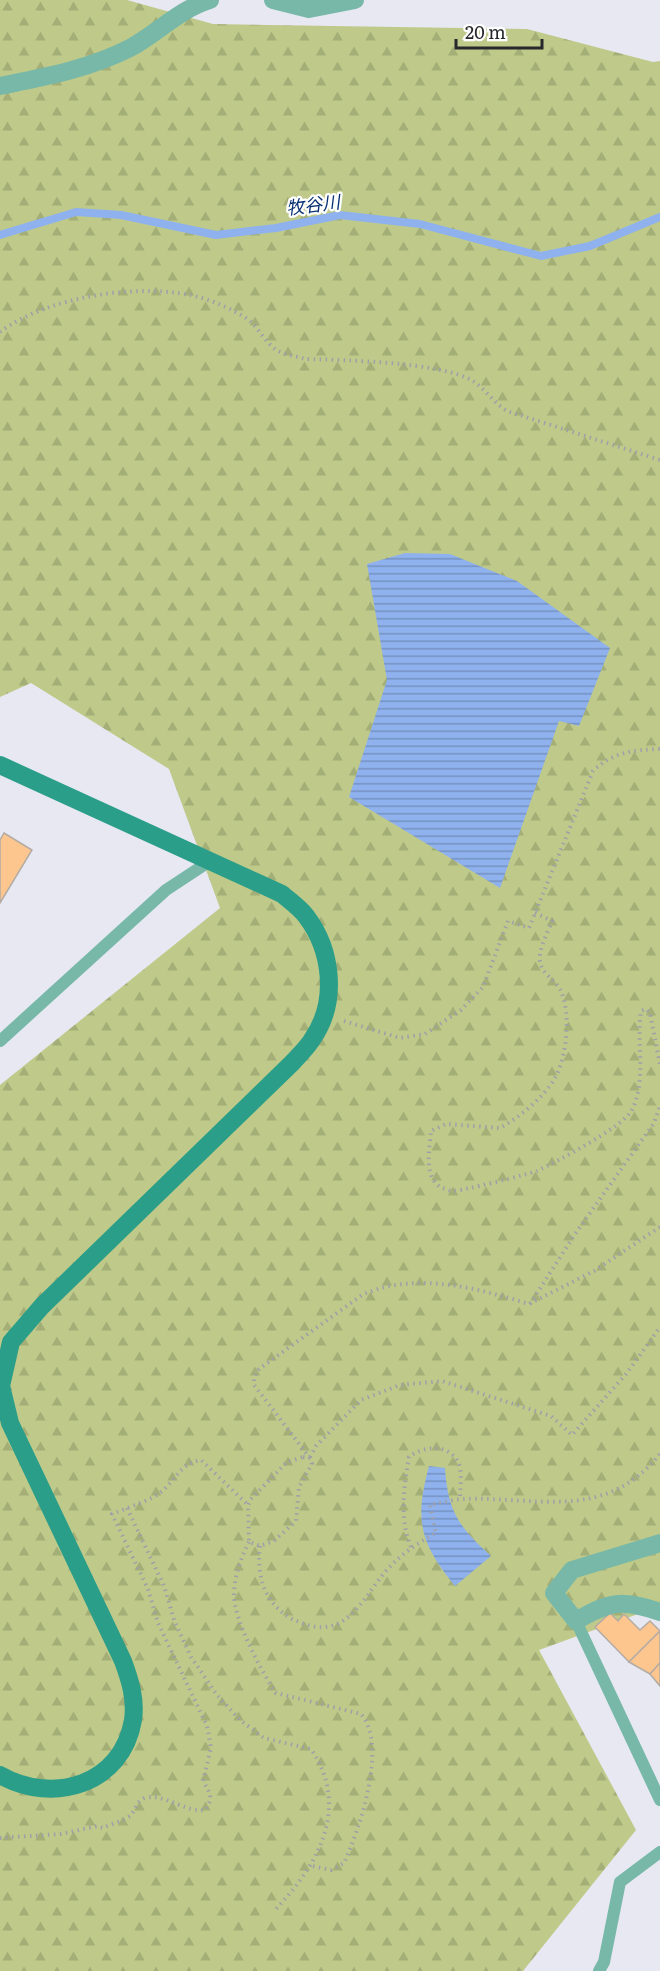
<svg xmlns="http://www.w3.org/2000/svg" width="660" height="1971" font-family="Literata,'Noto Sans JP',serif">
  <style>
    .forest { fill: url(#forest-firs) }
    .water { fill: url(#water-rules) }
    .lines { fill: none; stroke-linecap: round; stroke-linejoin: round }
    .stream { stroke: #8fb2ee; stroke-width: 8 }
    .building { fill: #fdc68e; stroke: #b3aba4; stroke-width: 1.5 }
    .path { stroke: #9fa0a7; stroke-width: 4; stroke-dasharray: 1.5 4.5; stroke-linecap: butt }
    .lane { stroke: #77b8a8; stroke-width: 12 }
    .street { stroke: #77b8a8; stroke-width: 18 }
    .secondary { stroke: #2a9e89; stroke-width: 18 }
    .labels { text-anchor: middle; dominant-baseline: central; stroke-width: 4.5; stroke-linejoin: round; paint-order: stroke }
    .water-label { font-size: 18px; font-style: italic; fill: #082f73; stroke: #fff }
  </style>
  <defs>
    <pattern id="forest-firs" width="22" height="20" patternUnits="userSpaceOnUse" patternTransform="scale(1.5)"><rect width="22" height="20" fill="#bfca8a"/><path d="M5 1l3.5 6h-7zM16 11l3.5 6h-7z" fill="#a4ae77"/></pattern>
    <pattern id="water-rules" width="6" height="5" patternUnits="userSpaceOnUse" patternTransform="scale(1.5)"><rect width="6" height="5" fill="#8fb2ee"/><path d="M0 2.5h6" fill="none" stroke="#7591c1"/></pattern>
  </defs>
  <rect width="100%" height="100%" fill="#e7e8f2"/>
  <polygon class="forest" points="0,0 127,0 213,24 527,29 653,62 660,61 660,1606 539,1650 636,1830 523,1971 0,1971 0,1085 220,908 169,769 31,683 0,697"/>
  <g class="water">
    <polygon points="405,553 450,554 517,581 610,648 579,726 559,721 500,888 349,797 387,680 367,564"/>
    <path d="M429 1466 445 1468C448 1512 459 1527 491 1556L455 1586C420 1543 414 1521 429 1466Z"/>
  </g>
  <g class="lines">
    <polyline class="stream" points="0,235 76,212 121,215 216,235 276,228 340,215 420,224 541,256 590,246 660,217"/>
  </g>
  <g class="building">
    <polygon points="4,833 32,850 0,903 0,840"/>
    <polygon points="610,1613 618,1621 624,1614 640,1630 650,1621 660,1631 629,1662 595,1627"/>
    <polygon points="660,1631 660,1663 650,1674 629,1662"/>
    <polygon points="660,1663 660,1686 650,1674"/>
  </g>
  <g class="lines">
    <g class="path">
      <path d="M0 332C48 296 144 281 202 298 217 302 230 309 243 316 257 324 263 340 275 349 283 355 296 356 305 359 345 360 441 362 473 381 485 389 494 403 507 411L660 460"/>
      <path d="M535 913 552 921C548 933 536 952 541 965 544 975 557 982 561 991 571 1014 567 1056 555 1078 544 1097 520 1117 500 1128L446 1124 431 1131C430 1148 423 1175 440 1187 443 1188 449 1191 453 1191 457 1192 530 1174 537 1171 556 1162 623 1127 632 1110 647 1079 636 1044 641 1011L646 1009 650 1013 660 1065"/>
      <path d="M344 1021 400 1038 425 1034 461 1010 483 987 508 921 529 928 593 771C613 752 633 750 660 749"/>
      <polyline points="530,1304 575,1234 654,1123 660,1106"/>
      <polygon points="303,1457 310,1458 312,1464 299,1487 296,1521 274,1541 260,1546 249,1542 248,1505 251,1499 287,1462"/>
      <polyline points="310,1457 316,1446 361,1400 400,1385 442,1381 551,1416 572,1435 627,1373 660,1327"/>
      <path d="M310 1458 254 1385V1377L259 1369 362 1295C414 1271 477 1288 529 1304L594 1271 660 1227"/>
      <path d="M127 1508 164 1586 174 1620 191 1657 217 1695 240 1720 264 1738 311 1749C351 1808 318 1865 275 1910"/>
      <path d="M249 1542C241 1558 234 1577 234 1595 234 1620 262 1673 276 1693L361 1714C388 1746 360 1828 344 1863L331 1870 312 1866"/>
      <path d="M260 1546C257 1572 262 1596 283 1613 290 1619 299 1622 308 1625 347 1637 364 1597 385 1572 400 1555 416 1544 436 1533L430 1505C440 1503 451 1500 462 1499 537 1496 604 1523 660 1454"/>
      <path d="M411 1547C399 1519 404 1486 409 1457 423 1446 448 1443 458 1462 463 1471 460 1488 460 1499"/>
      <path d="M0 1838 61 1834 97 1826 103 1828C111 1824 123 1821 130 1816 136 1810 136 1801 145 1798 165 1793 185 1813 205 1810 214 1798 210 1793 203 1781L211 1748 207 1726 158 1623 148 1589 112 1514C127 1508 143 1503 157 1495 174 1484 179 1463 201 1460L248 1505"/>
    </g>
    <g class="lane">
      <polyline points="0,1041 166,890 210,861"/>
      <polyline points="576,1621 660,1800"/>
      <polyline points="599,1971 604,1962 620,1882 660,1852"/>
    </g>
    <g class="street">
      <polyline points="273,0 309,9 355,0"/>
      <path d="M0 86C44 77 89 69 130 48 158 33 178 10 210 0"/>
      <path d="M660 1543 572 1570 554 1593 576 1621C610 1601 622 1599 660 1612"/>
    </g>
    <path class="secondary" d="M0 765 282 894C290 901 300 908 306 916 332 950 338 1001 313 1038 308 1047 299 1055 292 1063L42 1306 11 1342 1 1386 10 1423 123 1661C130 1680 136 1699 133 1720 122 1785 53 1805 0 1775"/>
  </g>
  <g class="labels">
    <g class="water-label">
      <text transform="translate(313 204) rotate(-7)">牧谷川</text>
    </g>
  </g>
  <path d="M456 39v9h86v-9" fill="none" stroke="#27282b" stroke-width="3"/>
  <text x="465" y="39" font-size="18" fill="#27282b" stroke="#ffffff" stroke-width="4.5" paint-order="stroke">20 m</text>
</svg>
